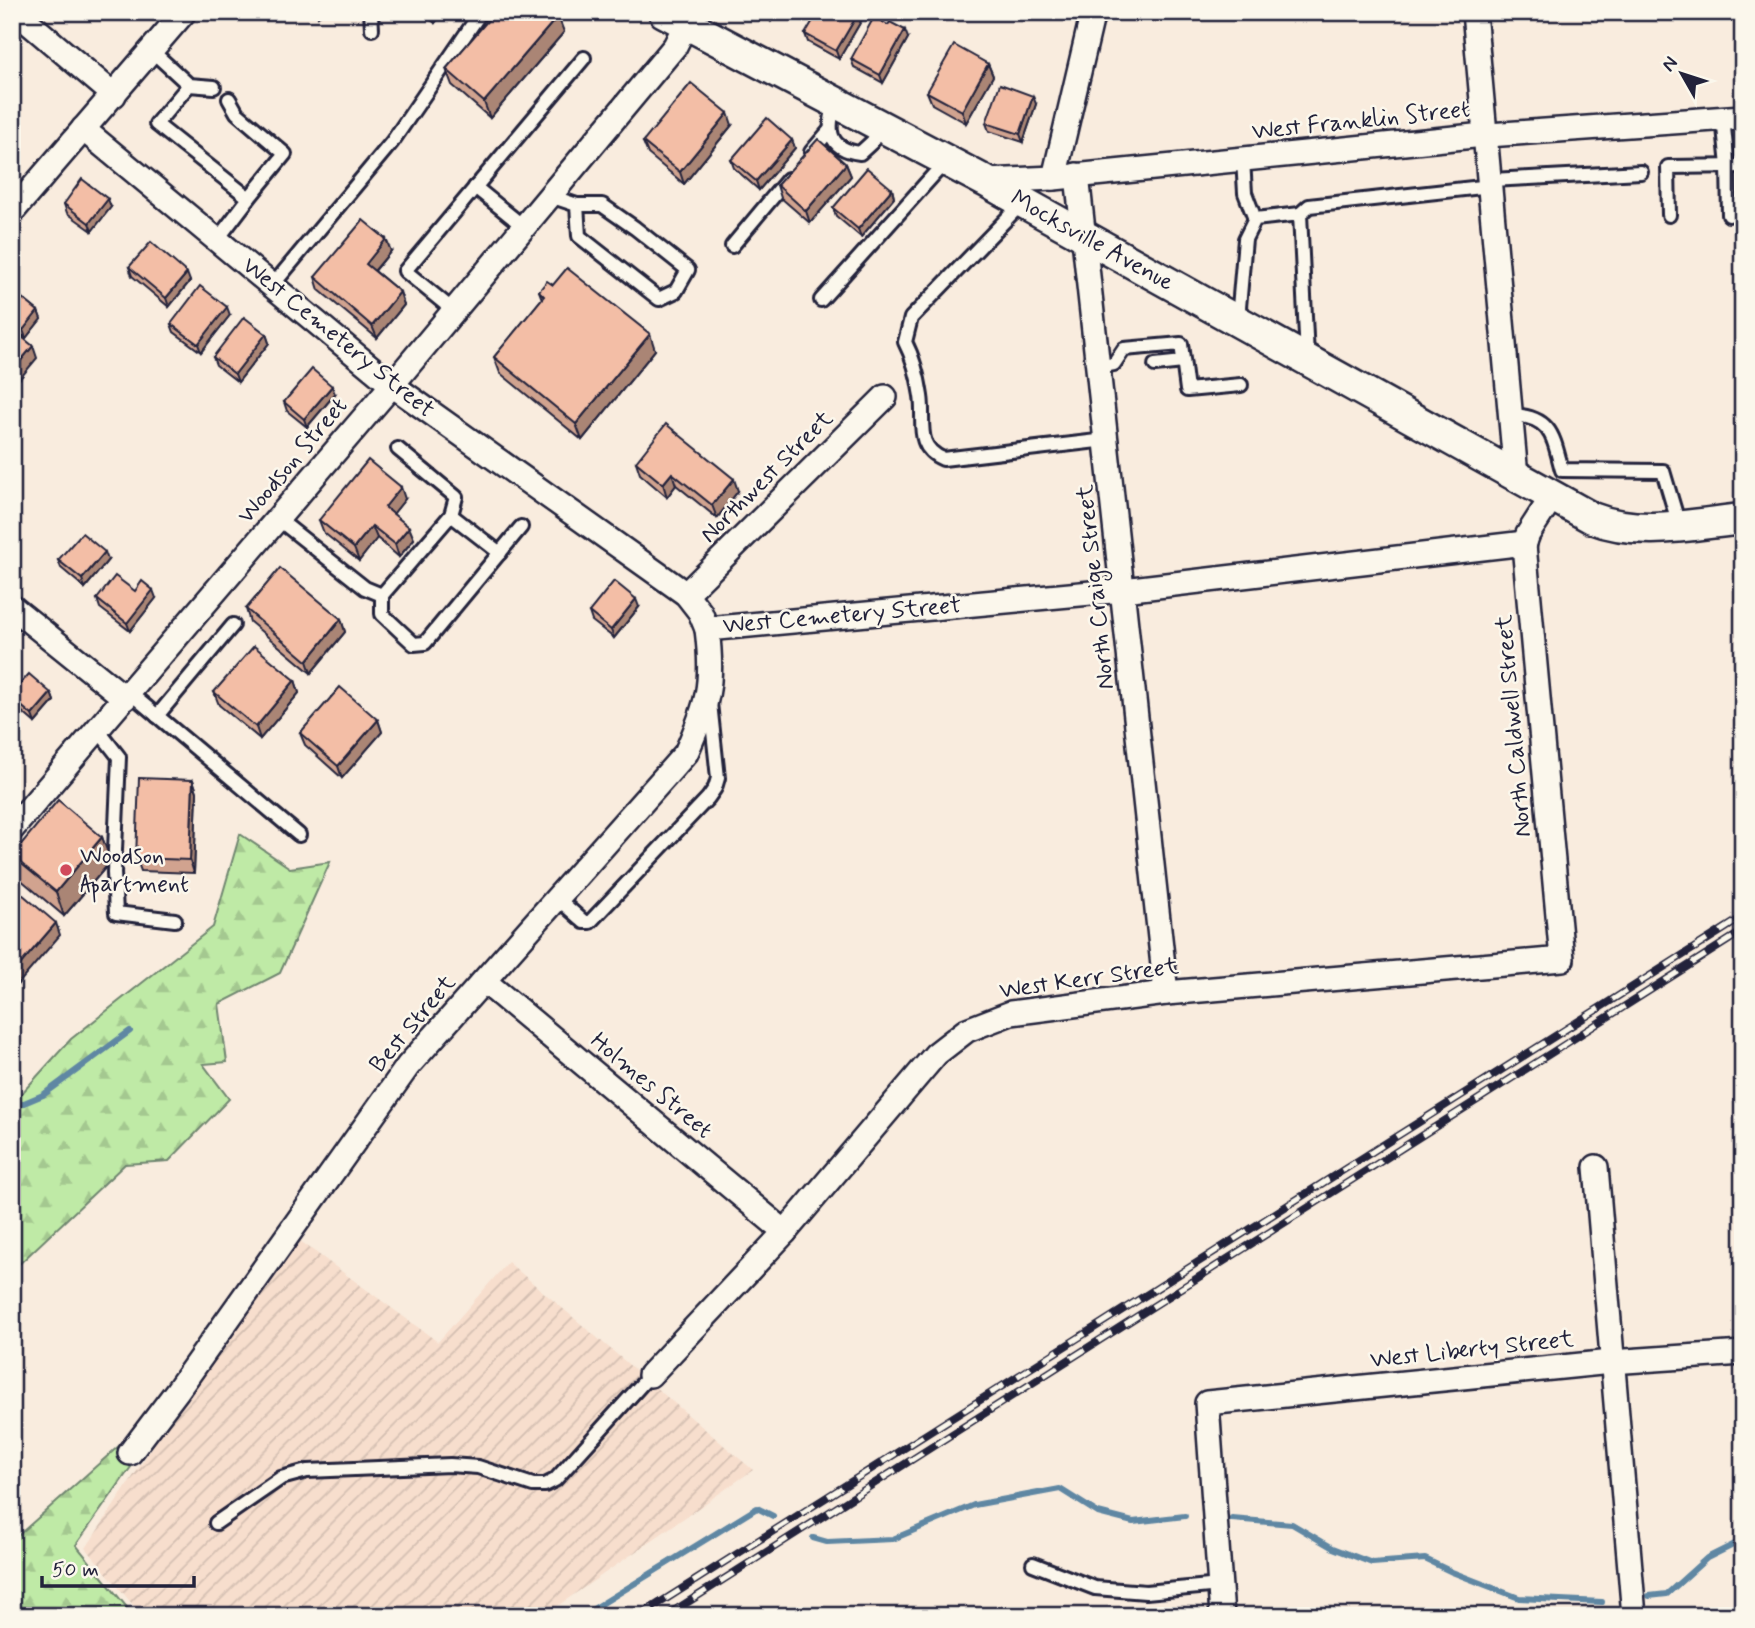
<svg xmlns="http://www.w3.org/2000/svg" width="1755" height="1628" font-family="Mynerve,sans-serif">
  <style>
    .industrial { fill: url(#industrial-furrows) }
    .forest { fill: url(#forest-firs); stroke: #708670; stroke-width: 2 }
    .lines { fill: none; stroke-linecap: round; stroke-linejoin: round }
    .stream { stroke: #5f87a3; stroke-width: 6 }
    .service-casing { stroke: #22223b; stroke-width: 18 }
    .minor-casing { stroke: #22223b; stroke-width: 28 }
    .tertiary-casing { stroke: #22223b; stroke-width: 35 }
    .service { stroke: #fbf7ec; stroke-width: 12 }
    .minor { stroke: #fbf7ec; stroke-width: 23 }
    .tertiary { stroke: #fbf7ec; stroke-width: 30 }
    .rail-casing { stroke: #22223b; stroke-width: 8 }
    .rail { stroke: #fbf7ec; stroke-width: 5; stroke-dasharray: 16; stroke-linecap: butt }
    .wall { fill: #d1a38f; stroke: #22223b; stroke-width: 2 }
    .shaded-wall { fill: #aa8574; stroke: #22223b; stroke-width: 2 }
    .building { fill: #f3bea6; stroke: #22223b; stroke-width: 2 }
    .poi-dot { fill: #d1495b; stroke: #fbf7ec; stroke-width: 2.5 }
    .labels { text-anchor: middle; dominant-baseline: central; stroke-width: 5; stroke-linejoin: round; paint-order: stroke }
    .street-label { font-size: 24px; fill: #22223b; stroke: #fbf7ec }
    .poi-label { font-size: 24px; fill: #22223b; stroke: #fbf7ec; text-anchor: start }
  </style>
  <defs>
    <pattern id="industrial-furrows" width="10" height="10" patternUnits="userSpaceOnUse" patternTransform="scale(1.75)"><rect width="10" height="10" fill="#f7decd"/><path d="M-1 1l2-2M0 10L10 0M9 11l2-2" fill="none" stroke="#d3beb1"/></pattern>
    <pattern id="forest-firs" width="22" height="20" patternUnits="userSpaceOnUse" patternTransform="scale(1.75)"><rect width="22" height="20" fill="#bfeaa6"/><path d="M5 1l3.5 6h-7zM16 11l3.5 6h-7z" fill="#a4c890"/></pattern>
  </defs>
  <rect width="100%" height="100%" fill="#f9ecde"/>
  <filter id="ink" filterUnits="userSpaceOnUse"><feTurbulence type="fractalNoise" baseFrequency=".0143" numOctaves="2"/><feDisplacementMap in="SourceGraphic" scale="14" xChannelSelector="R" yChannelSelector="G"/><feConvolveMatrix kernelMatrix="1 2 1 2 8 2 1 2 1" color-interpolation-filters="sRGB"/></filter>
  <g filter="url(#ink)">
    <polygon class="industrial" points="292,1235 438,1342 508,1262 753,1470 543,1616 142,1616 86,1548"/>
    <g class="forest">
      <polygon points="240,834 290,868 330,862 280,973 219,1004 227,1062 203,1064 229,1099 169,1161 125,1164 12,1271 12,1104 71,1039 213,927"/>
      <polygon points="121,1444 138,1457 76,1545 134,1616 12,1616 12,1541"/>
    </g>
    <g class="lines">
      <g class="stream">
        <polyline points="12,1108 43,1095 130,1031"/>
        <polyline points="1232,1519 1292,1524 1333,1548 1372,1563 1425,1559 1452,1572 1519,1598 1602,1602"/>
        <polyline points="813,1538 827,1542 893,1539 974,1505 1060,1489 1098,1513 1133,1522 1185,1516"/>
        <polyline points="1649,1596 1667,1594 1707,1558 1743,1540"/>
        <polyline points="582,1616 757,1508 773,1516"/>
      </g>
      <defs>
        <g id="service">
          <polyline points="371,12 372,29"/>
          <polyline points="152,51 189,85 156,124 249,198 217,240"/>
          <polyline points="189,85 214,87"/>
          <polyline points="229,99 237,113 285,154 249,198"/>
          <path d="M835 103C827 129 827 149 860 153L872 142 881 127"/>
          <polyline points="1723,118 1728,166 1729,215"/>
          <polyline points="811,152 829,131"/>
          <polyline points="1243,159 1245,193 1255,219"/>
          <polyline points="1491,180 1641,172"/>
          <polyline points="475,187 524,227"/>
          <polyline points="550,196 577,205 602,205 635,228 688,270 676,291 659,299 579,236 577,205"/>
          <path d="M1022 203 911 318 905 342C914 359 918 376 921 396 925 421 914 447 943 459L1106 440"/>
          <polyline points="1669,215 1668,167 1743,166"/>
          <polyline points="732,246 788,179"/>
          <polyline points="272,286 392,142 481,12"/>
          <polyline points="821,300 946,161"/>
          <polyline points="454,311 405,271 584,58"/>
          <polyline points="1238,319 1245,239 1255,219 1300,214"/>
          <polyline points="1307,357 1300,214 1309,206 1491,186"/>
          <polyline points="1155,365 1183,362"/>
          <polyline points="1098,367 1114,364 1124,349 1181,344 1187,390 1241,385"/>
          <path d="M1512 415C1552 417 1553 437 1562 470L1663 471 1679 525"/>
          <polyline points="451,515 500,553"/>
          <polyline points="278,519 365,588 382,595 451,515 456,497 398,449"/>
          <polyline points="382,595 382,614 414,644 425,643 521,527"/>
          <polyline points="130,693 299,835"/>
          <polyline points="157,716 233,625"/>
          <polyline points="98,730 119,757 114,873 116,913 175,920"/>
          <polyline points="557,898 584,922 590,922 708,798 715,788 718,778 710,703"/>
          <polyline points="216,1523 281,1478 307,1471 450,1465 478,1467 533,1485 545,1485 555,1480 650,1375"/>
          <polyline points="1033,1564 1095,1588 1146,1592 1220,1585"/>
        </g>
        <g id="minor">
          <polyline points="16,12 114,95"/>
          <polyline points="1474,12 1516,476"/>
          <polyline points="83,129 392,385 686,594 700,612 707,629 1123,590 1525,543"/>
          <polyline points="1077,175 1166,993"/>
          <polyline points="1054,178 1093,12"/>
          <polyline points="985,181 1054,178 1474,136 1743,117"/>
          <polyline points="12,212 184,12"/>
          <polyline points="686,594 885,397"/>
          <polyline points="12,607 125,698"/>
          <polyline points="12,829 392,385 675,46 686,24 688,12"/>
          <polyline points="484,981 785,1232"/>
          <polyline points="1596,1167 1634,1616"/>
          <polyline points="650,1375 785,1232 936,1054 967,1030 1011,1013 1166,993 1562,959 1524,545 1528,534 1552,497"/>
          <path d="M130 1453 177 1391 408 1066 686 753C708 703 714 685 707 629"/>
          <polyline points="1222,1616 1207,1403 1611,1362 1743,1353"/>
        </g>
        <path id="tertiary" d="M664 12 985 181 1592 518C1640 537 1694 524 1743 519"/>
      </defs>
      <use href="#service" class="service-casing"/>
      <use href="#minor" class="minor-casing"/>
      <use href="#tertiary" class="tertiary-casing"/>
      <use href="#service" class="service"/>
      <use href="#minor" class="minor"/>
      <use href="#tertiary" class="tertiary"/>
      <defs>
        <g id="rail">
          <polyline points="639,1616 1743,917"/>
          <polyline points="666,1616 1743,931"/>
        </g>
      </defs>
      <use href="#rail" class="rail-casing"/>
      <use href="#rail" class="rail"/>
    </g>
    <g class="wall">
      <polygon points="421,12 443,12 435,23"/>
      <polygon points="489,12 554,12 564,32 490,118 452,85 446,69 492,16"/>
      <polygon points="754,12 775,12 771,21"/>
      <polygon points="864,16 839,59 808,42 805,34"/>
      <polygon points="908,38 883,83 854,67 851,59"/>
      <polygon points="988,64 993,76 966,123 932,104 927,92"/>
      <polygon points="1036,104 1023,142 989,131 986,123"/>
      <polygon points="732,125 684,184 648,154 643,142"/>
      <polygon points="792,140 795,148 759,190 734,168 731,160"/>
      <polygon points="846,164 851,176 810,223 781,198 777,185"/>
      <polygon points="892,189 894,198 861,237 836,216 833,208"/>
      <polygon points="64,204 111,207 92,231 67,213"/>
      <polygon points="391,251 375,271 400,292 404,305 377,338 319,290 315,277"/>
      <polygon points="129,267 190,281 169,307 132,276"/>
      <polygon points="553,285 655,350 582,440 500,373 494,357 542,299 539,291"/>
      <polygon points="12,290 38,311 41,319 26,338 12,327"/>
      <polygon points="230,315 201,352 174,332 171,324"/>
      <polygon points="266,334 269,343 238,382 216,365 213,357"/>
      <polygon points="335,394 307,427 287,411 284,402"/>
      <polygon points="636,462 738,491 717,518 676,485 667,497 640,474"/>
      <polygon points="405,499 393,514 414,539 399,557 377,538 359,561 324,533 319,520"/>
      <polygon points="58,560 108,560 85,588 61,568"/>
      <polygon points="135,591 156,598 130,631 100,608 97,599"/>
      <polygon points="639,607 614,638 592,621 589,612"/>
      <polygon points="246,609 341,619 345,632 311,673 250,622"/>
      <polygon points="295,680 299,693 260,739 219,705 214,692"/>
      <polygon points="12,693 51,693 54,701 35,723 13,704"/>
      <polygon points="378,720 382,732 342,778 305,745 300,733"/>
      <polygon points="193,780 197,792 194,873 141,871 136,858"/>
      <polygon points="102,837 111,861 64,916 20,879 12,858 12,855"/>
    </g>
    <g class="shaded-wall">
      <polygon points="316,12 322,12 318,17"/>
      <polygon points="431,12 443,12 435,23"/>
      <polygon points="768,12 775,12 771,21"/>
      <polygon points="859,12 863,12 864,16 839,59 836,51"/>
      <polygon points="558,16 564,32 490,118 484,102"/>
      <polygon points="905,30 908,38 883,83 880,75"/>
      <polygon points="988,64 993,76 966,123 962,111"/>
      <polygon points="1033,96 1036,104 1023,142 1020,134"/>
      <polygon points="728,113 732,125 684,184 680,172"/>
      <polygon points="792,140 795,148 759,190 756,181"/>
      <polygon points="846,164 851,176 810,223 806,211"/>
      <polygon points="892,189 894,198 861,237 858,229"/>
      <polygon points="108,199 111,207 92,231 89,223"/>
      <polygon points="386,239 391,251 370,276 366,264"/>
      <polygon points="187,273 190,281 169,307 166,298"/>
      <polygon points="400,292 404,305 377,338 372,326"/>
      <polygon points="227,307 230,315 201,352 198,344"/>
      <polygon points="38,311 41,319 26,338 23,330"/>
      <polygon points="266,334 269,343 238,382 235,374"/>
      <polygon points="650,334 655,350 582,440 576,424"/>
      <polygon points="33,346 37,358 12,388 12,371"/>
      <polygon points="332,386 335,394 307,427 304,419"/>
      <polygon points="672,473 676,485 667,497 663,484"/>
      <polygon points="734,479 738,491 717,518 712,505"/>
      <polygon points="401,487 405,499 389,519 385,507"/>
      <polygon points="372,526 377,538 359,561 354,548"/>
      <polygon points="409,527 414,539 399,557 395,544"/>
      <polygon points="105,552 108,560 85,588 82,579"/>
      <polygon points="153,590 156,598 130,631 127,623"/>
      <polygon points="636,599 639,607 614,638 611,630"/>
      <polygon points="341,619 345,632 311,673 307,661"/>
      <polygon points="12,662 15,670 12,674"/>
      <polygon points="295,680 299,693 260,739 256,727"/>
      <polygon points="51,693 54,701 35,723 32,715"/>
      <polygon points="378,720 382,732 342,778 338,766"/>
      <polygon points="193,780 197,792 194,873 190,860"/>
      <polygon points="102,837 111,861 64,916 56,892"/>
      <polygon points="56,923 60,935 12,991 12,974"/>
    </g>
    <g class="building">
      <polygon points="495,12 554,12 558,16 484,102 446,69"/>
      <polygon points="818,12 859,12 836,51 805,34"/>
      <polygon points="874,17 888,25 890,22 905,30 880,75 851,59"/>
      <polygon points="954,45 988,64 962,111 927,92"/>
      <polygon points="691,83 728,113 680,172 643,142"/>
      <polygon points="1000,84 1033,96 1020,134 986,123"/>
      <polygon points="767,118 792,140 756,181 731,160"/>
      <polygon points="818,139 846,164 806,211 777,185"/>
      <polygon points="867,168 892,189 858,229 833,208"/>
      <polygon points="82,179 108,199 89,223 64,204"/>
      <polygon points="363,220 386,239 366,264 400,292 372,326 315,277"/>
      <polygon points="151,242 187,273 166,298 129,267"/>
      <polygon points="567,268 650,334 576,424 494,357 544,296 539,291 547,281 553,285"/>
      <polygon points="200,286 227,307 198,344 171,324"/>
      <polygon points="12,290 38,311 23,330 12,321"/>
      <polygon points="244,317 266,334 235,374 213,357"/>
      <polygon points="12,329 33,346 12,371"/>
      <polygon points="312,369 332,386 304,419 284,402"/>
      <polygon points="666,424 734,479 712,505 672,473 663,484 636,462"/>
      <polygon points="368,460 401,487 385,507 409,527 395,544 372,526 354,548 319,520"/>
      <polygon points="82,533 105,552 82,579 58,560"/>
      <polygon points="280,568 341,619 307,661 246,609"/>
      <polygon points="115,576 135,591 142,581 153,590 127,623 97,599"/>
      <polygon points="614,581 636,599 611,630 589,612"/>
      <polygon points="254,646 295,680 256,727 214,692"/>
      <polygon points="29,674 51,693 32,715 12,698 12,693"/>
      <polygon points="340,687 378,720 338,766 300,733"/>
      <polygon points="139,778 193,780 190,860 136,858"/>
      <polygon points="58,800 102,837 56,892 12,856 12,855"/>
      <polygon points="15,888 56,923 12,974 12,891"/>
    </g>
  </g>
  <circle class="poi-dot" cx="66" cy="870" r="7"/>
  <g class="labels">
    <g class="street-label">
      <text transform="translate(1361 121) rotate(-6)">West Franklin Street</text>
      <text transform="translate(1092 241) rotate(29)">Mocksville Avenue</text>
      <text transform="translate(338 338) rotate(39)">West Cemetery Street</text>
      <text transform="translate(293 461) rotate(-50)">Woodson Street</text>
      <text transform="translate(767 477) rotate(-45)">Northwest Street</text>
      <text transform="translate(1096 587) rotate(-96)">North Craige Street</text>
      <text transform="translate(842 616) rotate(-5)">West Cemetery Street</text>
      <text transform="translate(1514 726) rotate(-95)">North Caldwell Street</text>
      <text transform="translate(1089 979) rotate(-8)">West Kerr Street</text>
      <text transform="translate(413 1024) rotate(-50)">Best Street</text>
      <text transform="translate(651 1086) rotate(40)">Holmes Street</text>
      <text transform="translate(1472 1350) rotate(-6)">West Liberty Street</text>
    </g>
    <g class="poi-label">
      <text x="80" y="856">Woodson<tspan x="80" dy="28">Apartment</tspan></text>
    </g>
  </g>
  <rect width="1755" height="1628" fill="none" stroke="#fbf7ec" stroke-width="42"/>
  <rect x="21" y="21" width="1713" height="1586" fill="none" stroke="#22223b" stroke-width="2.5" filter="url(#ink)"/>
  <g transform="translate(1682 74) rotate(309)" stroke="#fbf7ec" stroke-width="5" paint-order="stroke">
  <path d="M0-5L12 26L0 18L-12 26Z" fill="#22223b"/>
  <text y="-10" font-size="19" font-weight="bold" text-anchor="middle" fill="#22223b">N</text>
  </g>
  <path d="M42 1576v10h152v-10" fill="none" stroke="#22223b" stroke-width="3.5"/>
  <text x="52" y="1576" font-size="21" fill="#22223b" stroke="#fbf7ec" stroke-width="5" paint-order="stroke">50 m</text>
</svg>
